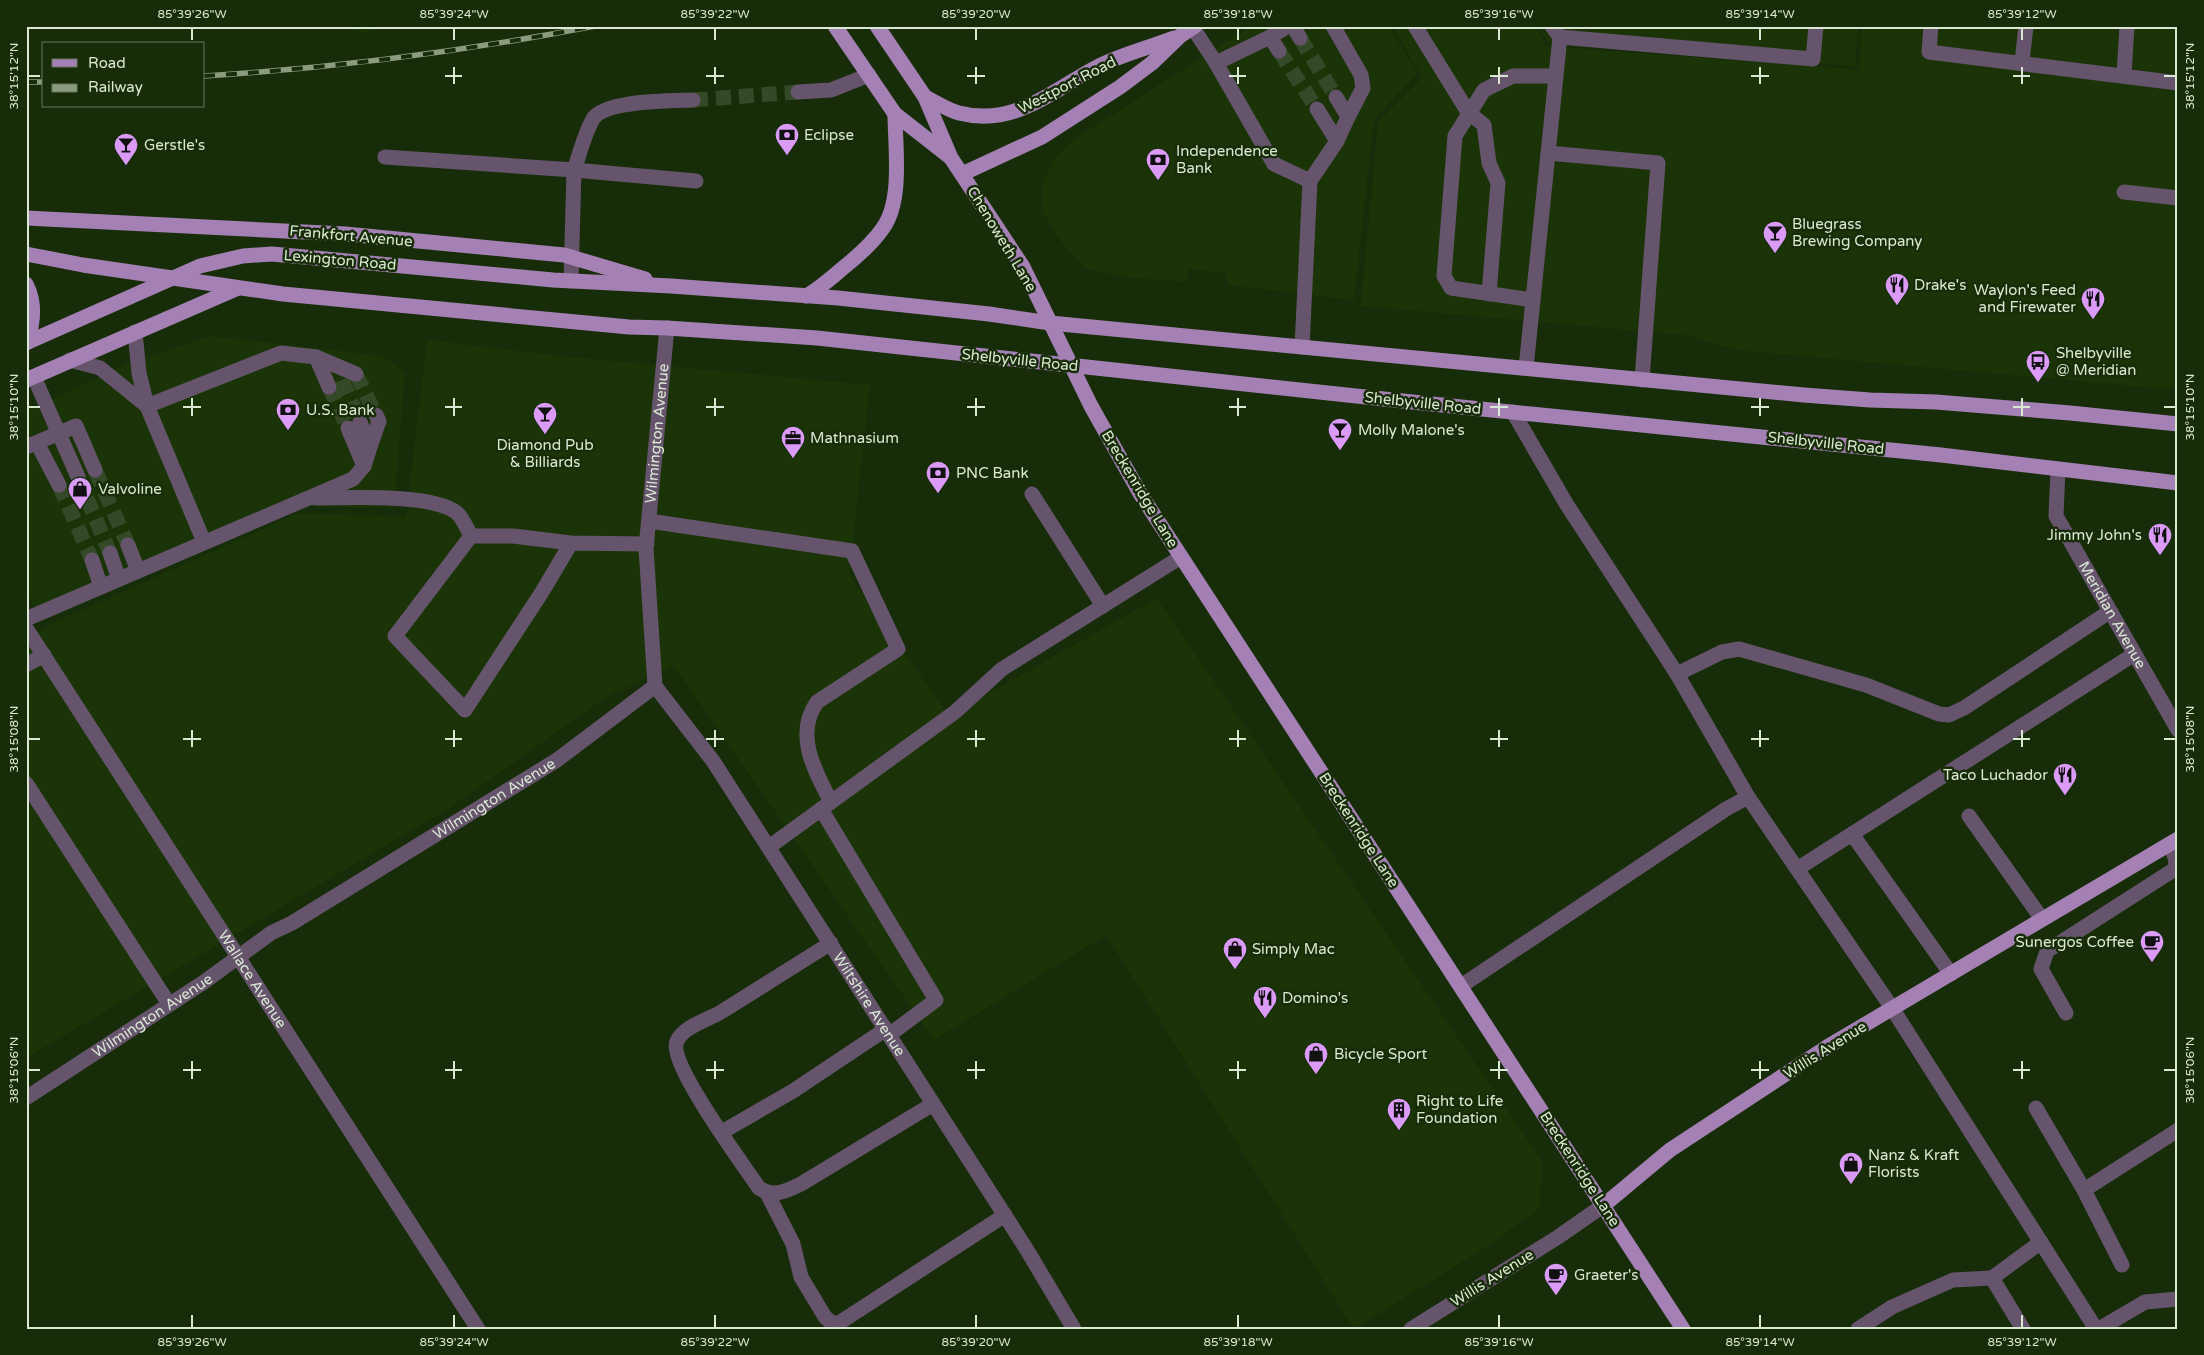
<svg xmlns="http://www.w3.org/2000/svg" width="2204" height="1355" font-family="'Varela Round',sans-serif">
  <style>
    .built { fill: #1a3408 }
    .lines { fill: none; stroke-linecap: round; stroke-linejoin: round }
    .minor-tunnel { stroke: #344927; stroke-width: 15; stroke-dasharray: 15 8; stroke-linecap: butt }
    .minor { stroke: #66546d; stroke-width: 15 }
    .major { stroke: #a580b5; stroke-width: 15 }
    .rail-casing { stroke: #8a9b80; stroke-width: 5.5 }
    .rail { stroke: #172d09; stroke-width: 4; stroke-dasharray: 11; stroke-linecap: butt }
    .ticks { fill: none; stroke: #dae8d3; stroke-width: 2 }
    .labels { text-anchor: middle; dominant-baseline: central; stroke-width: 5; stroke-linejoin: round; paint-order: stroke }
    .street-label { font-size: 15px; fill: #dae8d3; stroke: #172d09 }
    .poi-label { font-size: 15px; fill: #dae8d3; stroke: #172d09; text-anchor: start }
    .neatline { fill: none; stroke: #dae8d3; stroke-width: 2 }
    .ticks-label { font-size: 12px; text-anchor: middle; fill: #dae8d3 }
  </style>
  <rect width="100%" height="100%" fill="#172d09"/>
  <g class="built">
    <polygon points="327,26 394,26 366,32"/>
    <polygon points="1251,26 1389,26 1417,74 1374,119 1354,300 1227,285 1227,273 1189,269 1186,282 1132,278 1086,269 1063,244 1042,211 1042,184 1053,160 1078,137"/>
    <polygon points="1393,26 1535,26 1546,46 1859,70 1862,26 2178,26 2178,390 1737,350 1685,335 1361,306 1378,122 1422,78"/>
    <polygon points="1538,26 1858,26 1855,66 1548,43"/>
    <polygon points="210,336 383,356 405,372 394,508 300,506 43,621 26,594 26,411 127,364"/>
    <polygon points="427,340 561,356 870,385 849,575 949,716 1157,598 1542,1161 1540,1208 1491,1244 1354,1329 1106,935 934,1040 674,666 609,695 451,807 26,1058 26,639 56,622 298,513 406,517"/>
  </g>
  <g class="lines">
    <g class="minor-tunnel">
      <polyline points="1300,38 1336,97"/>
      <polyline points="1279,51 1317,109"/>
      <polyline points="693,100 798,92"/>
      <polyline points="356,374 376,415"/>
      <polyline points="342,380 360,422"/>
      <polyline points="329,387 348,428"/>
      <polyline points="95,470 128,545"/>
      <polyline points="78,477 110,553"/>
      <polyline points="59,485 92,560"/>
    </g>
    <g class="minor">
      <polyline points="1293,26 1300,38"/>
      <polyline points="1333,26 1361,75 1363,88 1348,117"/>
      <polyline points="1415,26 1468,112 1484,125 1489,163 1498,183 1489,294"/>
      <polyline points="1931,26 1929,52 2178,83"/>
      <polyline points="1193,28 1216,63 1274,164 1310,181"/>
      <polyline points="1270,37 1279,51"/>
      <polyline points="1560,37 1813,59 1816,26"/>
      <polyline points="2022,62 2026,26"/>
      <polyline points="1216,63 1270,37 1288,26"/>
      <polyline points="2124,75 2127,26"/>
      <polyline points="798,92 831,90 869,75"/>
      <polyline points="1336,97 1348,117 1337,141"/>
      <polyline points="1548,153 1658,163 1642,380"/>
      <path d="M385 157 574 170C580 154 584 134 593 119 605 100 671 101 693 100"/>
      <polyline points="2124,192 2178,198"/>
      <polyline points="571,281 574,170 696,181"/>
      <polyline points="1533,300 1451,288 1444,276 1455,136 1484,90 1513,76 1556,76"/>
      <polyline points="135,332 139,373 147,406 204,542"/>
      <polyline points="1302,347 1310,181 1337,141 1317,109"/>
      <polyline points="316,357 329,387"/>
      <polyline points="70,360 100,368 147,406"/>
      <polyline points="1526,368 1560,37 1552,26"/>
      <polyline points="34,377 78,477"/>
      <polyline points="147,406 281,353 316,357 356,374"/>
      <polyline points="1513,412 1567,505 1677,674 1748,797"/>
      <polyline points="348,428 364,466"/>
      <polyline points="37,443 59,485"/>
      <polyline points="26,447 76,426 95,470"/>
      <polyline points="370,447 379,421 376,415"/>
      <path id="s1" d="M2058 469 2056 516 2178 730"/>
      <polyline points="1032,494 1103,606"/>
      <path d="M315 498C347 498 433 493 457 513 463 518 467 529 471 536"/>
      <path d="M649 521 852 551 898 649 817 702C794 735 815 771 831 802"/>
      <polyline points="571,543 513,536 471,536 395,636 465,710 542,592 571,543 647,544"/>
      <polyline points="128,545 138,571"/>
      <polyline points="110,553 119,579"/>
      <polyline points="92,560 101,587"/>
      <polyline points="26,619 353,479 364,466 370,447 360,422"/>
      <path id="s2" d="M26 628 478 1329"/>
      <polyline points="26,665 44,655"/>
      <polyline points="1677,674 1722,652 1739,649 1866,685 1939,714 1949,715 1964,708 2109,612"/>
      <path id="s3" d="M655 686 713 761 1027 1250 1074 1329"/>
      <polyline points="26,783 169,1004"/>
      <polyline points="821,809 936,1000 889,1035"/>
      <polyline points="1969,816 2042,919"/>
      <polyline points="1852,834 1951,974"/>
      <polyline points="769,847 955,712 1002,669 1181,557"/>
      <polyline points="1797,869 2133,655"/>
      <path d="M831 943C794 966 758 989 721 1012 708 1020 684 1026 677 1041 667 1062 744 1166 759 1188 774 1198 786 1191 801 1184L933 1104"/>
      <polyline points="1461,986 1726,809 1748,797 1892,1008 2096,1329"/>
      <polyline points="2066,1013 2041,969 2047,951 2175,869 2176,860 2170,844"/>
      <path id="s4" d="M26 1098 204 982 271 933 292 923 557 760 655 686 646 548 667 328"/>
      <polyline points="2036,1108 2084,1190 2122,1265"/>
      <polyline points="722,1132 793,1091 886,1029"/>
      <polyline points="2084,1190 2178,1130"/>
      <polyline points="767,1193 793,1244 801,1277 825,1317 832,1323 839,1323 1005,1215"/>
      <polyline points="1992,1278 2041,1242"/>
      <polyline points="1411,1329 1558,1237 1604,1205"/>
      <polyline points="1858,1329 1892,1307 1953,1280 1992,1278 2023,1329"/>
      <polyline points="2099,1329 2145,1302 2178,1299"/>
    </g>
    <g class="major">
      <polyline points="835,26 895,114 950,157"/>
      <polyline points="877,26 925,97 951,158 1023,267 1091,406 1141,495 1683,1329"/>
      <path d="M925 97C936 102 947 110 959 113 1014 127 1050 92 1095 68 1119 55 1148 48 1174 38"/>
      <polyline points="962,174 1042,137 1120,87 1152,63 1180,36 1195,26"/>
      <polyline points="26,218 345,234 564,255 645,279"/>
      <polyline points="26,254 83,265 283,294 629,327 667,328 817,338 1412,402 1941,455 2178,483"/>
      <path d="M26 284C36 303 33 321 28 342"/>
      <path d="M806 296C819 289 831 278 843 268 858 256 872 244 883 228 903 200 895 147 895 114"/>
      <polyline points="26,343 200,266 243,256 272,254 553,280 671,286 838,298 989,314 1050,323 1804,395 1870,400 1936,402 2070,413 2178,424"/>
      <polyline points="26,380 238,288"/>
      <polyline points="1604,1205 1670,1150 1827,1047 2178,839"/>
    </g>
    <defs>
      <g id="rail">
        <path d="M204 76C335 68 466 51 595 26"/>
        <polyline points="26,82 44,82"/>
      </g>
    </defs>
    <use href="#rail" class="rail-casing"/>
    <use href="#rail" class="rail"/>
  </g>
  <path class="ticks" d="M192 28V40M454 28V40M715 28V40M976 28V40M1238 28V40M1499 28V40M1760 28V40M2022 28V40M454 67V84M715 67V84M976 67V84M1238 67V84M1499 67V84M1760 67V84M2022 67V84M28 76H40M445 76H462M706 76H724M967 76H985M1229 76H1246M1490 76H1508M1751 76H1769M2013 76H2030M2164 76H2176M192 398V416M454 398V416M715 398V416M976 398V416M1238 398V416M1499 398V416M1760 398V416M2022 398V416M28 407H40M183 407H201M445 407H462M706 407H724M967 407H985M1229 407H1246M1490 407H1508M1751 407H1769M2013 407H2030M2164 407H2176M192 730V747M454 730V747M715 730V747M976 730V747M1238 730V747M1499 730V747M1760 730V747M2022 730V747M28 739H40M183 739H201M445 739H462M706 739H724M967 739H985M1229 739H1246M1490 739H1508M1751 739H1769M2013 739H2030M2164 739H2176M192 1061V1079M454 1061V1079M715 1061V1079M976 1061V1079M1238 1061V1079M1499 1061V1079M1760 1061V1079M2022 1061V1079M28 1070H40M183 1070H201M445 1070H462M706 1070H724M967 1070H985M1229 1070H1246M1490 1070H1508M1751 1070H1769M2013 1070H2030M2164 1070H2176M192 1315V1328M454 1315V1328M715 1315V1328M976 1315V1328M1238 1315V1328M1499 1315V1328M1760 1315V1328M2022 1315V1328"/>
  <defs>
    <symbol id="bank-pin" viewBox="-11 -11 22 30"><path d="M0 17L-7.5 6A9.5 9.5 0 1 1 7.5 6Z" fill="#da9af6" stroke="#172d09"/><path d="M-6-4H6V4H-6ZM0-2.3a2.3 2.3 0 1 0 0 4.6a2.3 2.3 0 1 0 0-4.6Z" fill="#111"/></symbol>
    <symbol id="bar-pin" viewBox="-11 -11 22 30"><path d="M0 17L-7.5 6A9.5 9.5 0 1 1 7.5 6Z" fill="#da9af6" stroke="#172d09"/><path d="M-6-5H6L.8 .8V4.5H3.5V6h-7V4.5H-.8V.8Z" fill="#111"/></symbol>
    <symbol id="restaurant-pin" viewBox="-11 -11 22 30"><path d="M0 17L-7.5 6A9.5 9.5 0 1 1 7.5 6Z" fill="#da9af6" stroke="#172d09"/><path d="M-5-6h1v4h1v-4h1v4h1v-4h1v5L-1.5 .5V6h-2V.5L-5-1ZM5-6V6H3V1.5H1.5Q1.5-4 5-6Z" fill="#111"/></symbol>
    <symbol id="bus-pin" viewBox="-11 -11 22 30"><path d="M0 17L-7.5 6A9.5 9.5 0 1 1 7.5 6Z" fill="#da9af6" stroke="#172d09"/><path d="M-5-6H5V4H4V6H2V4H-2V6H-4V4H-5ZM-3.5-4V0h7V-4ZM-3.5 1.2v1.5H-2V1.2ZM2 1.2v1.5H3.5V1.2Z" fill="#111"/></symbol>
    <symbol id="office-pin" viewBox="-11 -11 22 30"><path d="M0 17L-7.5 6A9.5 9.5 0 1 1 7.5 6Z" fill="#da9af6" stroke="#172d09"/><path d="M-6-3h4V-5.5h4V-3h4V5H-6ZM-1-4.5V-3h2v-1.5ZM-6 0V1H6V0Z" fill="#111"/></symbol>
    <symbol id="shop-pin" viewBox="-11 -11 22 30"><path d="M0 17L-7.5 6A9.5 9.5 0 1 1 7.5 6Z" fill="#da9af6" stroke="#172d09"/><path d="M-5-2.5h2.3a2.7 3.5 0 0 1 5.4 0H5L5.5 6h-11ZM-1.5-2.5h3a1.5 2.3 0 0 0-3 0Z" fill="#111"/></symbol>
    <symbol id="cafe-pin" viewBox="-11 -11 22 30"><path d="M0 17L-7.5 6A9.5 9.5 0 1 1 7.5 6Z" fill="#da9af6" stroke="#172d09"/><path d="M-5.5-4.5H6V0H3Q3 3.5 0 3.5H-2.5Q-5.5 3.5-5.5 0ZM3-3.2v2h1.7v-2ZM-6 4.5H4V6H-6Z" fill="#111"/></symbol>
    <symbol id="building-pin" viewBox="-11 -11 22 30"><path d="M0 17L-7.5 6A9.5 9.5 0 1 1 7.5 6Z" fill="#da9af6" stroke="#172d09"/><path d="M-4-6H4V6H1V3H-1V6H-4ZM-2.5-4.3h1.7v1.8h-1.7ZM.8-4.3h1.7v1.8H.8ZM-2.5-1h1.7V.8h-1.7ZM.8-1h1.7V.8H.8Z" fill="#111"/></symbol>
  </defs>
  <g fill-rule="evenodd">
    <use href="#bank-pin" x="773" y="121" width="28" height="38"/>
    <use href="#bar-pin" x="112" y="131" width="28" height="38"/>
    <use href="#bank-pin" x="1144" y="146" width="28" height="38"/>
    <use href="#bar-pin" x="1761" y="219" width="28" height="38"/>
    <use href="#restaurant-pin" x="1883" y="271" width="28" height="38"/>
    <use href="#restaurant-pin" x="2079" y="285" width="28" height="38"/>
    <use href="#bus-pin" x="2024" y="348" width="28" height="38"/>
    <use href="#bank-pin" x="274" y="396" width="28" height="38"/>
    <use href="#bar-pin" x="531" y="400" width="28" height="38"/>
    <use href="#bar-pin" x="1326" y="416" width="28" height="38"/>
    <use href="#office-pin" x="779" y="424" width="28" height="38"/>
    <use href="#bank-pin" x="924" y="459" width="28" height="38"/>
    <use href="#shop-pin" x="66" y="475" width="28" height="38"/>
    <use href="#restaurant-pin" x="2146" y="521" width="28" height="38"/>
    <use href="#restaurant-pin" x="2051" y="761" width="28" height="38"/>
    <use href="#cafe-pin" x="2138" y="928" width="28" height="38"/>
    <use href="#shop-pin" x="1221" y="935" width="28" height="38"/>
    <use href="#restaurant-pin" x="1251" y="984" width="28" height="38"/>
    <use href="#shop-pin" x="1302" y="1040" width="28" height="38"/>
    <use href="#building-pin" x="1385" y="1096" width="28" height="38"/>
    <use href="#shop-pin" x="1837" y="1150" width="28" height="38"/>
    <use href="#cafe-pin" x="1542" y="1261" width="28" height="38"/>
  </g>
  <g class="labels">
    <g class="street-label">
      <text transform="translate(1067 85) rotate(-27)">Westport Road</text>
      <text transform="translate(351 236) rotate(5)">Frankfort Avenue</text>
      <text transform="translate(1002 239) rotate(59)">Chenoweth Lane</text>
      <text transform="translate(340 260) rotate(5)">Lexington Road</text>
      <text transform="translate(1020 360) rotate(6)">Shelbyville Road</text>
      <text transform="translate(1423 403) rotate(6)">Shelbyville Road</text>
      <text stroke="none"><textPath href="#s4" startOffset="1006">Wilmington Avenue</textPath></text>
      <text transform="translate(1826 443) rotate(6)">Shelbyville Road</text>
      <text transform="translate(1140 489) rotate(59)">Breckenridge Lane</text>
      <text stroke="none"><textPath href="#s1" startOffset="161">Meridian Avenue</textPath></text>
      <text stroke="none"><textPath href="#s4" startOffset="556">Wilmington Avenue</textPath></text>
      <text transform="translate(1359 830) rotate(57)">Breckenridge Lane</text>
      <text stroke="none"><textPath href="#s2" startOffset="418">Wallace Avenue</textPath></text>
      <text stroke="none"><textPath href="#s3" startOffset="384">Wiltshire Avenue</textPath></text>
      <text stroke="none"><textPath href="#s4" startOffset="151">Wilmington Avenue</textPath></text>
      <text transform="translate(1825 1050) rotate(-32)">Willis Avenue</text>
      <text transform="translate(1580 1169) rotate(57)">Breckenridge Lane</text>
      <text transform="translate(1492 1278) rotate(-32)">Willis Avenue</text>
    </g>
    <g class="poi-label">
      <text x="804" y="135">Eclipse</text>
      <text x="144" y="145">Gerstle's</text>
      <text x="1176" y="151">Independence<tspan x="1176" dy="17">Bank</tspan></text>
      <text x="1792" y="224">Bluegrass<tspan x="1792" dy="17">Brewing Company</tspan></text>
      <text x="1914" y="285">Drake's</text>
      <text x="2076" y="290" text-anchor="end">Waylon's Feed<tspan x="2076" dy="17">and Firewater</tspan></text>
      <text x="2056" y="353">Shelbyville<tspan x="2056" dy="17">@ Meridian</tspan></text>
      <text x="306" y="410">U.S. Bank</text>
      <text x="1358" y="430">Molly Malone's</text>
      <text x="810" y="438">Mathnasium</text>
      <text x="545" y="445" text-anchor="middle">Diamond Pub<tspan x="545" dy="17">&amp; Billiards</tspan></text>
      <text x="956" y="473">PNC Bank</text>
      <text x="98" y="489">Valvoline</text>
      <text x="2142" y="535" text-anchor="end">Jimmy John's</text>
      <text x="2048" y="775" text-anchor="end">Taco Luchador</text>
      <text x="2134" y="942" text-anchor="end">Sunergos Coffee</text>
      <text x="1252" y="949">Simply Mac</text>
      <text x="1282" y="998">Domino's</text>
      <text x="1334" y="1054">Bicycle Sport</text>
      <text x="1416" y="1101">Right to Life<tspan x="1416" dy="17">Foundation</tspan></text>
      <text x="1868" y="1155">Nanz &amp; Kraft<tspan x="1868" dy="17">Florists</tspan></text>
      <text x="1574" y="1275">Graeter's</text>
    </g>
  </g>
  <rect width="2204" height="1355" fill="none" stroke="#172d09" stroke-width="55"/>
  <rect x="42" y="42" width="162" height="65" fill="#172d09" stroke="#65785a"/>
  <rect x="52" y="59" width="25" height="8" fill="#a580b5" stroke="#65785a"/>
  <text x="88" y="68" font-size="15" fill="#dae8d3">Road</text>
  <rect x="52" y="84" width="25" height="8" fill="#8a9b80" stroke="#65785a"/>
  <text x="88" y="92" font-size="15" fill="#dae8d3">Railway</text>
  <rect x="28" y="28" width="2148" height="1300" class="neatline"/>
  <g class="ticks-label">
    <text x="192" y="18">85°39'26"W</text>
    <text x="454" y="18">85°39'24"W</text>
    <text x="715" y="18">85°39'22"W</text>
    <text x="976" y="18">85°39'20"W</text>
    <text x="1238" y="18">85°39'18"W</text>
    <text x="1499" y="18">85°39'16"W</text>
    <text x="1760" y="18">85°39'14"W</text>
    <text x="2022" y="18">85°39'12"W</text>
    <text transform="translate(14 76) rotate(-90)" y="4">38°15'12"N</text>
    <text transform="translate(2190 76) rotate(-90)" y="4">38°15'12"N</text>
    <text transform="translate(14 407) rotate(-90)" y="4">38°15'10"N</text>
    <text transform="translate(2190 407) rotate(-90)" y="4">38°15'10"N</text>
    <text transform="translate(14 739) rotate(-90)" y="4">38°15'08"N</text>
    <text transform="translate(2190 739) rotate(-90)" y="4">38°15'08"N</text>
    <text transform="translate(14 1070) rotate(-90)" y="4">38°15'06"N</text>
    <text transform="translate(2190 1070) rotate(-90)" y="4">38°15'06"N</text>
    <text x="192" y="1346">85°39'26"W</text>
    <text x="454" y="1346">85°39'24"W</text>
    <text x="715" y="1346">85°39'22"W</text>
    <text x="976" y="1346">85°39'20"W</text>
    <text x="1238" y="1346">85°39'18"W</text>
    <text x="1499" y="1346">85°39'16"W</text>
    <text x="1760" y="1346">85°39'14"W</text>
    <text x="2022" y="1346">85°39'12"W</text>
  </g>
</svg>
